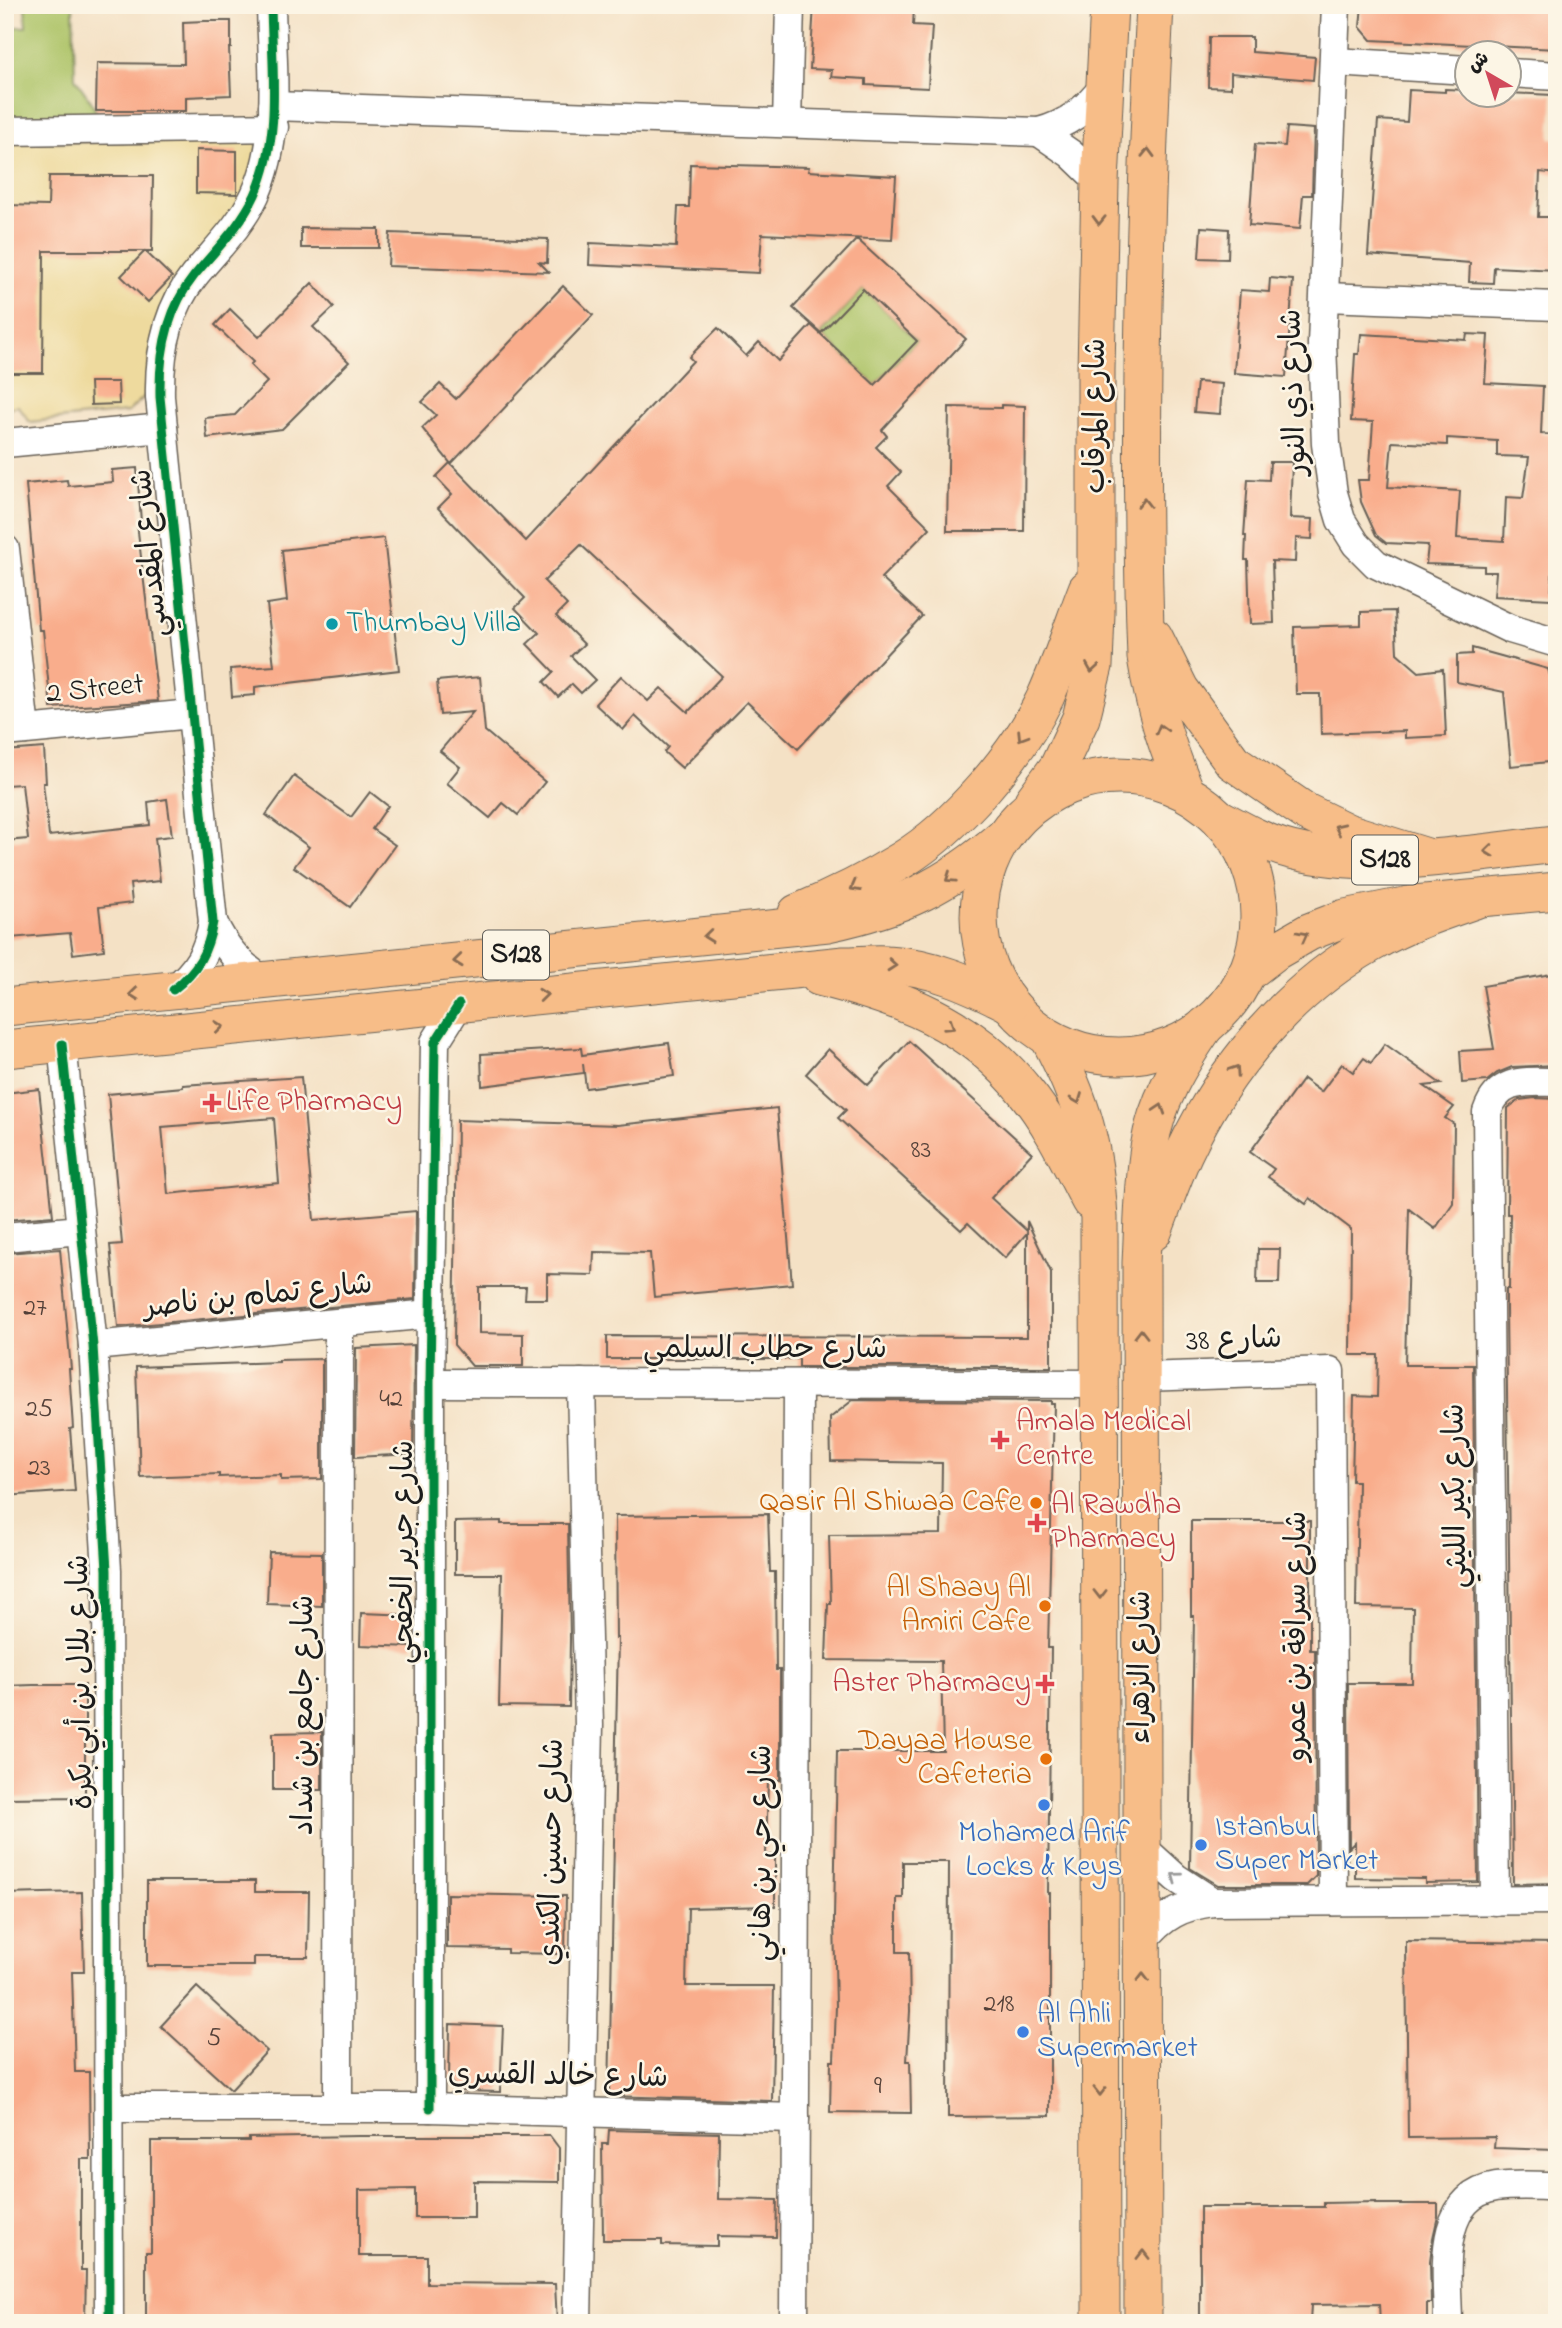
<svg xmlns="http://www.w3.org/2000/svg" width="1562" height="2328" font-family="'Indie Flower','Playpen Sans Arabic',sans-serif">
  <style>
    .green { fill: #aec469; stroke: #657042; stroke-width: 2 }
    .sand { fill: #eeda9e; stroke: #857b5d; stroke-width: 2 }
    .building { fill: #f9ad8c; fill-rule: evenodd }
    .lines { fill: none; stroke-linecap: round; stroke-linejoin: round }
    .minor-casing { stroke: #686157; stroke-width: 31 }
    .major-casing { stroke: #686157; stroke-width: 39 }
    .minor { stroke: #fff; stroke-width: 28 }
    .major { stroke: #f7bd88; stroke-width: 37 }
    .cycleway-casing { stroke: #fcf5e5; stroke-width: 13 }
    .cycleway { stroke: #00873e; stroke-width: 9 }
    .oneway { stroke: #8a6c52 }
    .oneway2 { stroke: #999 }
    .culture-dot { fill: #0f9aa8; stroke: #fcf5e5; stroke-width: 2.5 }
    .health-dot { fill: #e0444e; stroke: #fcf5e5; stroke-width: 2.5 }
    .food-dot { fill: #e8710a; stroke: #fcf5e5; stroke-width: 2.5 }
    .shop-dot { fill: #3f7fe0; stroke: #fcf5e5; stroke-width: 2.5 }
    .labels { text-anchor: middle; dominant-baseline: central; stroke-width: 5; stroke-linejoin: round; paint-order: stroke }
    .number-label { font-size: 26px; fill: #534038 }
    .shield { fill: #fcf5e5; stroke: #5f5d58; stroke-width: 2 }
    .shield-label { font-size: 28px; font-weight: bold; fill: #1c1c1c }
    .street-label { font-size: 30px; fill: #1c1c1c; stroke: #fcf5e5 }
    .culture-label { font-size: 30px; fill: #0d838f; stroke: #fcf5e5; text-anchor: start }
    .health-label { font-size: 30px; fill: #be3a42; stroke: #fcf5e5; text-anchor: start }
    .food-label { font-size: 30px; fill: #c56008; stroke: #fcf5e5; text-anchor: end }
    .shop-label { font-size: 30px; fill: #366cbe; stroke: #fcf5e5; text-anchor: start }
  </style>
  <rect width="100%" height="100%" fill="#fcf5e5"/>
  <filter id="ink" filterUnits="userSpaceOnUse"><feTurbulence type="fractalNoise" baseFrequency=".0143" numOctaves="2"/><feDisplacementMap in="SourceGraphic" scale="14" xChannelSelector="R" yChannelSelector="G"/><feConvolveMatrix kernelMatrix="1 2 1 2 8 2 1 2 1" color-interpolation-filters="sRGB"/></filter>
  <filter id="wash" filterUnits="userSpaceOnUse"><feTurbulence type="fractalNoise" baseFrequency=".00686" numOctaves="4" result="noise"/><feDisplacementMap in="SourceGraphic" scale="28" xChannelSelector="R" yChannelSelector="G"/><feGaussianBlur stdDeviation="1.57" result="paint"/><feColorMatrix in="noise" values="0 0 0 0 0 0 0 0 0 0 0 0 0 0 0 0 0 1.4 0 .05"/><feComposite in="paint" operator="in"/></filter>
  <g filter="url(#wash)">
    <rect width="100%" height="100%" fill="#f4e1c5"/>
    <g class="green">
      <polygon points="25,5 73,5 75,78 92,103 102,126 5,125 5,27 26,27"/>
      <polygon points="863,289 917,341 875,385 821,334"/>
    </g>
    <polygon class="sand" points="258,141 251,184 151,351 146,395 128,412 30,422 18,406 5,408 5,142"/>
    <g id="blocks">
      <g class="building">
        <polygon points="814,5 914,8 913,25 932,26 928,88 866,85 866,79 831,77 832,70 810,69"/>
        <polygon points="1362,5 1557,5 1557,49 1371,40 1360,27"/>
        <polygon points="205,21 231,21 231,48 229,48 231,95 186,97 186,111 96,111 97,63 184,64 183,22"/>
        <polygon points="1209,37 1252,37 1252,52 1315,57 1313,80 1231,73 1231,88 1208,87"/>
        <polygon points="1445,89 1467,90 1467,94 1509,94 1509,93 1553,95 1550,138 1557,139 1557,174 1540,172 1538,217 1557,217 1557,270 1494,267 1493,283 1469,282 1470,263 1368,255 1378,120 1407,122 1409,90 1445,92"/>
        <polygon points="1287,127 1314,129 1312,195 1303,195 1300,229 1249,225 1255,144 1285,146"/>
        <polygon points="196,150 237,151 237,194 196,193"/>
        <polygon points="690,164 809,167 808,171 896,176 892,240 762,234 759,273 589,265 590,243 676,247 678,207 689,207"/>
        <polygon points="49,176 153,176 152,251 44,251 43,373 5,373 5,205 48,206"/>
        <polygon points="1201,227 1229,229 1228,259 1199,258"/>
        <polygon points="301,228 379,229 379,248 301,248"/>
        <polygon points="390,233 548,239 547,263 539,262 549,272 388,266"/>
        <polygon points="857,239 966,339 882,430 887,436 876,447 901,472 888,486 930,528 881,578 922,616 798,749 747,702 682,768 664,752 668,747 635,716 623,730 595,704 621,676 648,701 661,688 688,712 722,676 581,545 544,581 567,605 556,616 584,644 571,656 595,680 581,693 572,684 558,697 544,682 554,672 527,644 539,633 515,608 525,598 438,508 452,494 436,477 450,463 526,541 693,361 689,357 718,328 746,356 759,342 778,361 811,325 875,385 917,341 863,289 821,333 793,308"/>
        <polygon points="145,251 172,277 148,302 121,276"/>
        <polygon points="1270,278 1293,280 1286,377 1234,373 1240,290 1269,292"/>
        <polygon points="312,283 334,307 313,327 349,362 282,429 207,438 205,418 235,415 267,382 250,365 253,362 215,325 230,309 259,337"/>
        <polygon points="563,286 593,315 451,464 422,428 436,415 422,402 440,384 456,399"/>
        <path d="M1361 334 1466 340 1467 334 1488 335 1485 383 1543 386 1541 434 1557 435V464L1551 499H1556L1551 599 1494 596 1496 572H1484V566L1426 564 1428 545 1386 543 1376 535 1361 502 1358 480H1369L1373 422 1351 421 1355 354H1359ZM1447 438 1497 441V456L1529 457 1523 498 1506 497 1504 541 1457 538 1460 491 1388 487 1392 442 1447 445Z"/>
        <polygon points="90,382 118,382 119,404 91,405"/>
        <polygon points="1197,382 1222,384 1220,414 1194,412"/>
        <polygon points="1001,405 1025,406 1024,531 947,531 949,407 1001,408"/>
        <polygon points="1270,462 1292,462 1290,518 1313,519 1312,539 1296,538 1295,562 1272,561 1274,623 1250,624 1248,560 1245,560 1246,536 1244,536 1248,479 1269,480"/>
        <polygon points="137,468 141,522 137,523 158,701 51,708 43,630 39,630 26,484 67,480 68,486 113,482 112,470"/>
        <polygon points="384,538 399,670 255,687 255,695 232,697 230,669 274,666 267,604 287,601 282,550"/>
        <polygon points="1395,611 1397,653 1419,672 1443,669 1446,736 1405,738 1405,731 1321,734 1320,694 1296,694 1294,627 1361,625 1361,612"/>
        <polygon points="1472,648 1548,669 1553,686 1557,686 1557,761 1511,766 1504,692 1457,682 1457,655 1472,654"/>
        <polygon points="480,677 485,731 545,782 518,815 503,803 490,818 447,783 460,767 440,751 473,712 440,715 437,681"/>
        <polygon points="44,748 46,783 43,783 49,836 150,825 148,802 167,799 172,836 155,838 160,881 130,884 132,903 99,907 104,950 73,954 70,933 10,938 5,841 28,839 22,784 5,785 5,751"/>
        <polygon points="294,776 351,817 370,792 388,806 372,829 395,845 350,907 294,867 309,847 266,815"/>
        <polygon points="1557,973 1557,1065 1512,1067 1497,1073 1487,1081 1462,1083 1460,1051 1494,1049 1483,986"/>
        <polygon points="909,1041 1032,1153 991,1198 1027,1231 1027,1221 1051,1272 1051,1367 799,1367 799,1359 607,1359 607,1336 1027,1337 1027,1233 1005,1258 968,1223 961,1230 838,1118 846,1110 806,1074 828,1049 868,1085"/>
        <polygon points="669,1043 674,1076 586,1088 583,1064 584,1073 482,1086 481,1054 581,1048 582,1055"/>
        <polygon points="1385,1044 1441,1084 1424,1086 1454,1107 1445,1118 1454,1124 1453,1203 1435,1229 1409,1209 1405,1365 1473,1365 1478,1882 1425,1883 1425,1879 1355,1878 1355,1842 1349,1848 1348,1683 1412,1683 1413,1608 1356,1607 1358,1481 1352,1481 1354,1396 1377,1397 1378,1355 1350,1355 1351,1229 1310,1198 1306,1204 1268,1177 1274,1169 1250,1152 1303,1079 1321,1092 1342,1064 1353,1072 1364,1058 1371,1063"/>
        <path d="M301 1077 314 1220 416 1211 415 1299 118 1327 110 1245 122 1244 108 1094 183 1087V1085ZM274 1118 279 1183 168 1194 162 1127Z"/>
        <polygon points="39,1089 53,1216 5,1220 5,1093"/>
        <polygon points="1535,1098 1557,1099 1557,1883 1513,1884 1506,1308 1506,1289 1509,1289 1510,1214 1507,1214 1508,1108 1519,1100"/>
        <polygon points="777,1108 792,1284 654,1297 650,1253 594,1252 593,1275 547,1274 547,1299 525,1299 526,1287 479,1287 479,1333 523,1334 523,1366 472,1366 454,1345 457,1120 618,1125"/>
        <polygon points="60,1249 71,1369 69,1369 73,1428 70,1429 75,1491 5,1496 5,1253"/>
        <polygon points="1258,1249 1280,1249 1279,1283 1257,1283"/>
        <polygon points="414,1345 413,1454 355,1457 356,1348"/>
        <polygon points="322,1359 322,1479 281,1480 281,1475 219,1477 219,1474 140,1477 136,1367 279,1362 279,1360"/>
        <polygon points="853,1400 1051,1401 1051,1404 1054,1404 1048,1648 1051,1648 1048,1893 1050,1893 1050,2116 948,2117 949,1862 903,1862 903,1898 897,1898 897,1952 909,1952 910,2011 907,2061 910,2061 911,2113 830,2112 831,2061 834,2061 836,2006 834,1920 837,1751 943,1751 941,1661 826,1660 828,1604 831,1604 829,1535 941,1534 942,1463 831,1461 830,1418"/>
        <polygon points="768,1514 770,1572 775,1572 776,1670 780,1670 780,1780 768,1780 766,1855 775,1855 775,1906 688,1908 686,1986 774,1986 772,2101 609,2096 618,1638 616,1638 615,1516"/>
        <polygon points="501,1521 501,1524 568,1524 570,1638 569,1707 499,1706 502,1574 455,1574 455,1522"/>
        <polygon points="1191,1521 1310,1521 1310,1650 1315,1650 1316,1876 1307,1885 1218,1885 1190,1868 1194,1616 1191,1616"/>
        <polygon points="269,1552 322,1553 322,1606 267,1604"/>
        <polygon points="361,1613 413,1615 413,1647 360,1645"/>
        <polygon points="33,1685 85,1685 85,1797 5,1798 5,1686"/>
        <polygon points="322,1732 322,1790 273,1790 273,1733"/>
        <polygon points="147,1881 255,1881 255,1892 309,1892 308,1957 254,1957 254,1966 147,1966"/>
        <polygon points="82,1892 84,1972 72,1972 75,2072 89,2072 90,2159 81,2159 81,2270 86,2270 85,2323 5,2323 5,1894"/>
        <polygon points="447,1894 566,1896 565,1954 507,1953 507,1949 447,1948"/>
        <polygon points="1406,1941 1557,1943 1557,2150 1494,2148 1495,2137 1408,2138"/>
        <polygon points="197,1987 267,2051 231,2090 161,2026"/>
        <polygon points="450,2024 503,2026 500,2092 459,2091 449,2080"/>
        <polygon points="609,2130 719,2133 718,2199 777,2200 776,2237 717,2236 717,2246 662,2245 662,2240 603,2240 602,2144 608,2144"/>
        <polygon points="359,2136 550,2136 559,2148 559,2182 474,2181 474,2218 415,2218 415,2189 359,2190 359,2256 427,2256 427,2283 555,2284 557,2323 146,2323 146,2252 151,2252 151,2141 249,2141 249,2138"/>
        <polygon points="1375,2202 1375,2204 1438,2204 1438,2216 1433,2238 1430,2261 1431,2303 1427,2303 1427,2323 1380,2323 1379,2304 1311,2305 1310,2323 1200,2323 1200,2207 1324,2207 1324,2203"/>
      </g>
    </g>
  </g>
  <g filter="url(#ink)">
    <use href="#blocks" fill-opacity="0" stroke="#686157" stroke-width="2"/>
    <g class="lines">
      <defs>
        <g id="minor">
          <polyline points="1336,5 1322,344 1326,444 1333,493 1341,520 1356,544 1376,564 1510,629 1557,643"/>
          <polyline points="1334,62 1468,70"/>
          <polyline points="1510,73 1557,76"/>
          <path d="M273 106 1039 132C1068 124 1086 110 1104 86"/>
          <polyline points="787,123 790,5"/>
          <polyline points="5,131 274,127"/>
          <polyline points="1039,132 1071,154 1100,182"/>
          <polyline points="1325,297 1557,306"/>
          <polyline points="5,443 163,428"/>
          <polyline points="5,549 25,730"/>
          <polyline points="5,732 192,714"/>
          <path d="M213 922C225 948 240 965 264 981"/>
          <path d="M173 990C197 971 208 952 213 922L160 397C159 354 166 311 194 276 216 249 240 227 255 195 282 136 272 69 271 5"/>
          <polyline points="62,1044 93,1346 107,1570 109,2323"/>
          <polyline points="5,1237 80,1230"/>
          <polyline points="93,1346 430,1314"/>
          <polyline points="1141,1377 1330,1371 1333,1901"/>
          <polyline points="430,1383 1099,1384"/>
          <polyline points="1143,1848 1176,1878 1213,1902"/>
          <path d="M1495 1901 1487 1112C1499 1077 1526 1082 1557 1082"/>
          <path d="M1143 1941C1162 1916 1182 1906 1213 1902L1557 1900"/>
          <polyline points="338,2107 339,1323"/>
          <polyline points="110,2108 430,2108 795,2118"/>
          <polyline points="430,2108 430,1383 435,1042 459,1004"/>
          <polyline points="577,2323 589,1725 581,1383"/>
          <polyline points="794,2323 798,1384"/>
          <path d="M1448 2323C1448 2278 1434 2197 1496 2187 1516 2184 1537 2186 1557 2186"/>
        </g>
        <g id="major">
          <path d="M1155 5C1144 221 1138 441 1146 657 1154 707 1166 746 1186 792"/>
          <polyline points="1154,637 1180,689 1233,762 1306,812 1347,832 1427,857"/>
          <circle cx="1119" cy="916" r="140"/>
          <polyline points="1033,801 1058,767 1081,718 1094,666 1096,613 1096,370 1100,182 1109,5"/>
          <path d="M1223 820C1245 832 1267 844 1291 850 1377 872 1470 853 1557 844"/>
          <path d="M797 913C833 898 868 881 902 860 956 827 1018 755 1045 698 1061 663 1073 625 1087 589"/>
          <polyline points="1246,974 1276,951 1309,932 1345,918 1414,904 1557,891"/>
          <path d="M819 977C900 997 971 1023 1025 1091 1052 1124 1070 1163 1090 1201"/>
          <path d="M5 1007 828 923C903 907 946 886 1004 836"/>
          <path d="M1049 1038C1082 1100 1095 1147 1099 1218L1101 2323"/>
          <path d="M5 1049 844 965C858 965 873 963 887 964 932 966 971 984 1010 1004"/>
          <path d="M1153 1232C1163 1206 1172 1179 1184 1153 1224 1068 1290 989 1372 943 1405 924 1440 912 1475 900"/>
          <path d="M1143 2323 1141 1263C1143 1225 1143 1186 1149 1148 1156 1102 1180 1063 1206 1025"/>
        </g>
      </defs>
      <use href="#minor" class="minor-casing"/>
      <use href="#major" class="major-casing"/>
      <use href="#minor" class="minor"/>
      <use href="#major" class="major"/>
      <defs>
        <g id="cycleway">
          <path d="M173 990C197 971 208 952 213 922L160 397C159 354 166 311 194 276 216 249 240 227 255 195 282 136 272 69 271 5"/>
          <polyline points="62,1044 93,1346 107,1570 109,2323"/>
          <polyline points="430,2108 430,1383 435,1042 459,1004"/>
        </g>
      </defs>
      <use href="#cycleway" class="cycleway-casing"/>
      <use href="#cycleway" class="cycleway"/>
    </g>
    <defs><path id="oneway-chevron" d="M-2-3.5L2.5 0L-2 3.5" fill="none" stroke-width="1.6" stroke-linecap="round" stroke-linejoin="round" transform="scale(1.75)"/></defs>
    <g class="oneway">
      <use href="#oneway-chevron" transform="translate(1148 153) rotate(-89)"/>
      <use href="#oneway-chevron" transform="translate(1099 220) rotate(91)"/>
      <use href="#oneway-chevron" transform="translate(1144 503) rotate(-90)"/>
      <use href="#oneway-chevron" transform="translate(1092 668) rotate(99)"/>
      <use href="#oneway-chevron" transform="translate(1161 729) rotate(-106)"/>
      <use href="#oneway-chevron" transform="translate(1022 736) rotate(122)"/>
      <use href="#oneway-chevron" transform="translate(1339 828) rotate(-155)"/>
      <use href="#oneway-chevron" transform="translate(1489 851) rotate(174)"/>
      <use href="#oneway-chevron" transform="translate(950 878) rotate(146)"/>
      <use href="#oneway-chevron" transform="translate(855 887) rotate(151)"/>
      <use href="#oneway-chevron" transform="translate(708 936) rotate(174)"/>
      <use href="#oneway-chevron" transform="translate(1303 936) rotate(-28)"/>
      <use href="#oneway-chevron" transform="translate(458 961) rotate(174)"/>
      <use href="#oneway-chevron" transform="translate(892 965) rotate(5)"/>
      <use href="#oneway-chevron" transform="translate(134 994) rotate(174)"/>
      <use href="#oneway-chevron" transform="translate(543 995) rotate(-6)"/>
      <use href="#oneway-chevron" transform="translate(950 1026) rotate(33)"/>
      <use href="#oneway-chevron" transform="translate(219 1027) rotate(-6)"/>
      <use href="#oneway-chevron" transform="translate(1235 1070) rotate(-56)"/>
      <use href="#oneway-chevron" transform="translate(1077 1099) rotate(69)"/>
      <use href="#oneway-chevron" transform="translate(1160 1109) rotate(-72)"/>
      <use href="#oneway-chevron" transform="translate(1141 1334) rotate(-90)"/>
      <use href="#oneway-chevron" transform="translate(1100 1594) rotate(90)"/>
      <use href="#oneway-chevron" transform="translate(1143 1978) rotate(-90)"/>
      <use href="#oneway-chevron" transform="translate(1100 2091) rotate(90)"/>
      <use href="#oneway-chevron" transform="translate(1143 2255) rotate(-90)"/>
    </g>
    <use class="oneway2" href="#oneway-chevron" transform="translate(1176 1877) rotate(-143)"/>
  </g>
  <circle class="culture-dot" cx="332" cy="624" r="7"/>
  <g class="health-dot">
    <path d="M208.5 1092.5h7v7h7v7h-7v7h-7v-7h-7v-7h7z"/>
    <path d="M996.5 1429.5h7v7h7v7h-7v7h-7v-7h-7v-7h7z"/>
    <path d="M1033.5 1512.5h7v7h7v7h-7v7h-7v-7h-7v-7h7z"/>
    <path d="M1041.5 1673.5h7v7h7v7h-7v7h-7v-7h-7v-7h7z"/>
  </g>
  <g class="food-dot">
    <circle cx="1036" cy="1503" r="7"/>
    <circle cx="1045" cy="1606" r="7"/>
    <circle cx="1046" cy="1759" r="7"/>
  </g>
  <g class="shop-dot">
    <circle cx="1044" cy="1805" r="7"/>
    <circle cx="1201" cy="1845" r="7"/>
    <circle cx="1023" cy="2032" r="7"/>
  </g>
  <g class="labels">
    <g class="number-label">
      <text x="921" y="1151">83</text>
      <text x="35" y="1309">27</text>
      <text x="391" y="1400">42</text>
      <text x="39" y="1410">25</text>
      <text x="39" y="1469">23</text>
      <text x="999" y="2005">218</text>
      <text x="214" y="2039">5</text>
      <text x="878" y="2087">9</text>
    </g>
    <g class="shield">
      <rect x="1352" y="835.5" width="66" height="49" rx="5"/>
      <rect x="483" y="930.5" width="66" height="49" rx="5"/>
    </g>
    <g class="shield-label">
      <text x="1385" y="860">S128</text>
      <text x="516" y="955">S128</text>
    </g>
    <g class="street-label">
      <text transform="translate(1295 392) rotate(-92)">شارع ذي النور</text>
      <text transform="translate(1097 416) rotate(-90)">شارع المرقاب</text>
      <text transform="translate(151 553) rotate(-96)">شارع المقدسي</text>
      <text transform="translate(95 690) rotate(-6)">2 Street</text>
      <text transform="translate(258 1297) rotate(-6)">شارع تمام بن ناصر</text>
      <text transform="translate(1234 1341) rotate(-2)">شارع 38</text>
      <text x="765" y="1350">شارع حطاب السلمي</text>
      <text transform="translate(1457 1496) rotate(-91)">شارع بكير الليثي</text>
      <text transform="translate(405 1552) rotate(-90)">شارع جرير الخفجي</text>
      <text transform="translate(1298 1636) rotate(-90)">شارع سراقة بن عمرو</text>
      <text transform="translate(1142 1667) rotate(-90)">شارع الزهراء</text>
      <text transform="translate(82 1682) rotate(-91)">شارع بلال بن أبي بكرة</text>
      <text transform="translate(305 1715) rotate(-90)">شارع جامع بن شداد</text>
      <text transform="translate(553 1852) rotate(-89)">شارع حسين الكندي</text>
      <text transform="translate(763 1853) rotate(-90)">شارع حي بن هاني</text>
      <text transform="translate(558 2077) rotate(1)">شارع خالد القسري</text>
    </g>
    <g class="culture-label">
      <text x="346" y="624">Thumbay Villa</text>
    </g>
    <g class="health-label">
      <text x="226" y="1103">Life Pharmacy</text>
      <text x="1016" y="1423">Amala Medical<tspan x="1016" dy="34">Centre</tspan></text>
      <text x="1051" y="1506">Al Rawdha<tspan x="1051" dy="34">Pharmacy</tspan></text>
      <text x="1031" y="1684" text-anchor="end">Aster Pharmacy</text>
    </g>
    <g class="food-label">
      <text x="1022" y="1503">Qasir Al Shiwaa Cafe</text>
      <text x="1031" y="1589">Al Shaay Al<tspan x="1031" dy="34">Amiri Cafe</tspan></text>
      <text x="1032" y="1742">Dayaa House<tspan x="1032" dy="34">Cafeteria</tspan></text>
    </g>
    <g class="shop-label">
      <text x="1215" y="1828">Istanbul<tspan x="1215" dy="34">Super Market</tspan></text>
      <text x="1044" y="1834" text-anchor="middle">Mohamed Arif<tspan x="1044" dy="34">Locks &amp; Keys</tspan></text>
      <text x="1037" y="2015">Al Ahli<tspan x="1037" dy="34">Supermarket</tspan></text>
    </g>
  </g>
  <rect width="1562" height="2328" fill="none" stroke="#fcf5e5" stroke-width="28"/>
  <g transform="translate(1488 74) rotate(321)"><circle r="33" fill="#fcf5e5" stroke="#a29e95" stroke-width="2"/>
  <path d="M0-5L12 26L0 18L-12 26Z" fill="#d1495b"/>
  <text y="-10" font-size="19" font-weight="bold" text-anchor="middle" fill="#1c1c1c">ش</text>
  </g>
</svg>
